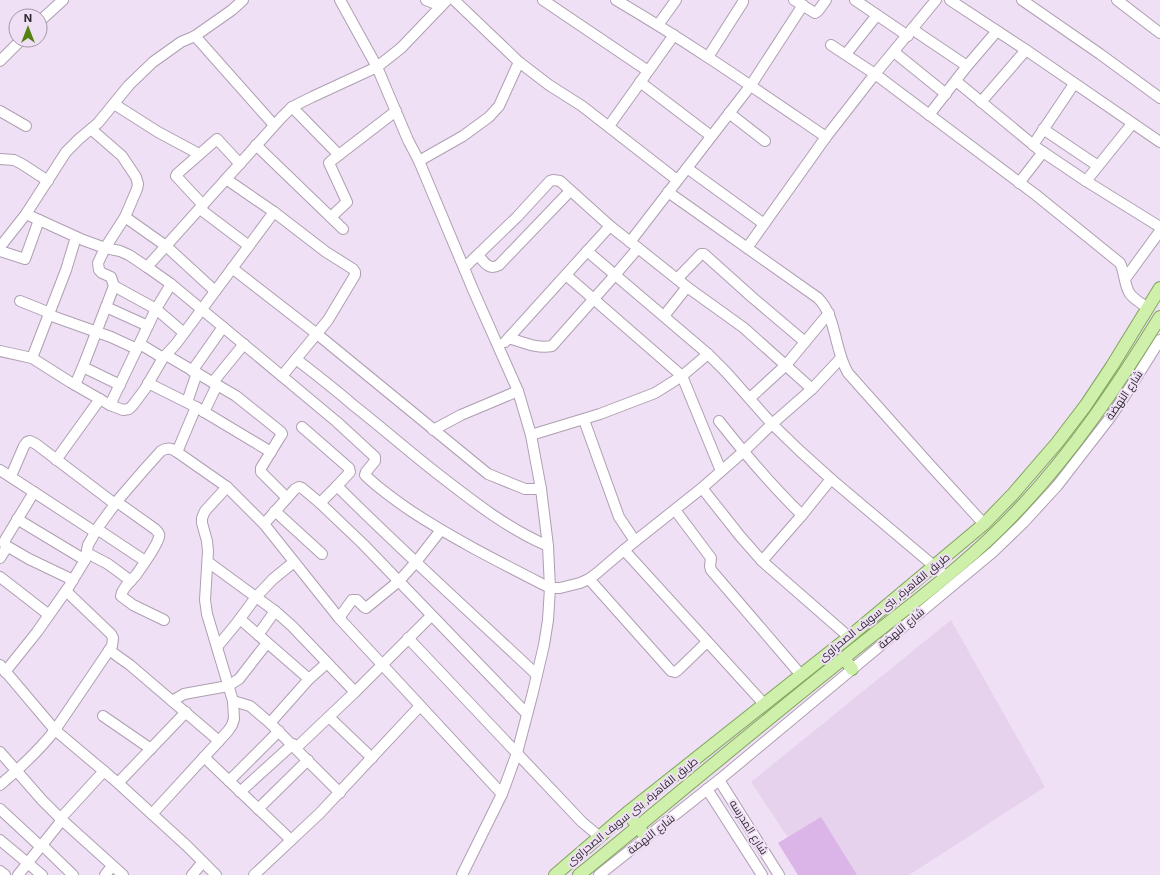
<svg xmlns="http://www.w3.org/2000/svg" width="1160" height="875" font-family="Inter,Cairo,sans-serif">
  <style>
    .built { fill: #e6d2ed }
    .garden { fill: #dbb5e8 }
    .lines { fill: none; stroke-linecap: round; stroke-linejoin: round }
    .minor-casing { stroke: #ae9fb2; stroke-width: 12 }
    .major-casing { stroke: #81a45b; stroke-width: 14 }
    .minor { stroke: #fff; stroke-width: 10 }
    .major { stroke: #cef0aa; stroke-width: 12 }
    .labels { text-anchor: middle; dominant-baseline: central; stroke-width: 4; stroke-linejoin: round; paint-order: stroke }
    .street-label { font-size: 11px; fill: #2e2830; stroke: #efe0f5 }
  </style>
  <rect width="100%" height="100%" fill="#efe0f5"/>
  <polygon class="built" points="951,620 1045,787 909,875 813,875 751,782"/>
  <polygon class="garden" points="821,817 857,875 798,875 778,843"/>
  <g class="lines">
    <defs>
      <g id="minor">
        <polyline points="340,0 377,67 408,140 419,161 474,292 518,391 531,435 541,489 548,546 550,588 548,620 544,645 533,692 517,753 502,794 462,875"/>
        <polyline points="426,0 441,6"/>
        <polyline points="454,0 519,62 549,85 582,106 677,180"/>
        <polyline points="543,0 648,71"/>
        <path d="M616 0C688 42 757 90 826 137"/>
        <polyline points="794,0 815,13 818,11 826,0"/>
        <polyline points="855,0 908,36"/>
        <polyline points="950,0 1026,50 1160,142"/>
        <polyline points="1022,0 1100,54 1160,98"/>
        <polyline points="1117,0 1160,33"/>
        <polyline points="40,21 63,0"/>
        <polyline points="658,25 676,0"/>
        <polyline points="912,29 967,66"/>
        <polyline points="195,36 274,125"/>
        <path d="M831 45 875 74 1036 195 1120 263C1125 273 1124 285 1130 294 1135 300 1142 304 1148 308"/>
        <polyline points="894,52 946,94"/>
        <polyline points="846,54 877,15"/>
        <polyline points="708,57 743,2 743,0"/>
        <polyline points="0,61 21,40"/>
        <polyline points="956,81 1037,148 1086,181 1160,227"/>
        <polyline points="640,82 711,136"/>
        <polyline points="981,102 1026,50"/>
        <polyline points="114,104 158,132 199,154"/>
        <polyline points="292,107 339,155"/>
        <polyline points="0,111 26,126"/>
        <polyline points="729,113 765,141"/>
        <polyline points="929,115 967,66 997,31"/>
        <polyline points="609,126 674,35"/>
        <polyline points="1043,129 1098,166"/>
        <polyline points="256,145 343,229"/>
        <polyline points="1033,145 1074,84"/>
        <polyline points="0,159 14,160 22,164 48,181"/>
        <polyline points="419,161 463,136 489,117 499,106 519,62"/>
        <polyline points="687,168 764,224"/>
        <polyline points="226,179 274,212 326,252 353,269 355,272 355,275 328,320 282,376"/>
        <polyline points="1086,181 1132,124"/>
        <polyline points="1019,183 1043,152"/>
        <path d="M668 192 818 298C837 317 834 350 848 373L930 465 984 524"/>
        <polyline points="203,205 176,176 177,174 217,139 240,164"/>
        <polyline points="200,209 249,246"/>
        <path d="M26 214 83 240 105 248 120 251 129 255 147 267 171 284 223 327 337 422 375 457V461L366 472 365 475C378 488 395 500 411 511 455 540 503 564 550 588H560L580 583 589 579 597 573 624 550 702 488 743 452 772 424 812 389 841 358"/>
        <polyline points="125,217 166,246 215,291"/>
        <polyline points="331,217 347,202 329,163 331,161 396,111"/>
        <polyline points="630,242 751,85 803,5"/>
        <polyline points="0,247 26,214 66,152 79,139 98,123 129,85 153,62 181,42 195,36 232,10 243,0"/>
        <polyline points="747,248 826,137 875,74 936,0"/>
        <polyline points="0,251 25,259 39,220"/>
        <polyline points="587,251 708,354"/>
        <path d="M478 255C484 262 489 271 499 265L570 191"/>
        <polyline points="147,267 281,118 292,107 312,97 377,67 401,48 447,0"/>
        <polyline points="232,268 317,334 488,474 525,489 541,489"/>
        <polyline points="464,268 517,217 550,181 553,180 560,181 610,226 638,248 687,287 744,328 812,389"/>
        <polyline points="566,275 682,376 721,471"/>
        <polyline points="677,279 701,254 704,254 753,298 805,342"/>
        <polyline points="1125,279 1160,231"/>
        <polyline points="114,286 156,309 184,333"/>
        <polyline points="20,301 50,313"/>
        <polyline points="106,307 148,326"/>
        <polyline points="49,315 111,337 137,349"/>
        <polyline points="664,316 687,287"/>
        <path d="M509 338C522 342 537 349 552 346L615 275 638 248"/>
        <polyline points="505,342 610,226"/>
        <polyline points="140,344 163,358"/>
        <polyline points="0,351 32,358 70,382 110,405 123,410 129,409 133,405 145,389 163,358 176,344 274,212"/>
        <polyline points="166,355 236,396 281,432 282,434 280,437 261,468 261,472 287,498"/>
        <polyline points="32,358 66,270 76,237"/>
        <path d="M296 359C315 374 335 389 353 405 380 426 406 449 434 471 470 499 506 528 548 546"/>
        <polyline points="83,367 120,385"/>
        <polyline points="192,371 223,327"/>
        <polyline points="213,382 244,344"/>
        <polyline points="148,383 196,407 271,452"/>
        <polyline points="75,385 84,364 114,286 111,277 102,273 99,270 98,263 105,248 125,217 137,189 138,184 136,177 122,156 91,129"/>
        <polyline points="750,398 786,365 829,313"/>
        <polyline points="187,402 197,373"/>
        <polyline points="110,405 156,309 171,284"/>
        <polyline points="204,412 217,385"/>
        <polyline points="584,420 619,517 635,541"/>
        <path d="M719 421C745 454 772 486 802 515"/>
        <polyline points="302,427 349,468 350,472 337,486"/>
        <polyline points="433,430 461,415 518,391"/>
        <polyline points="531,435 600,414 655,393 682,376 708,354 726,372 772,424 800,451 831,479 934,566 946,577"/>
        <polyline points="177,452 196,407"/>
        <polyline points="56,460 100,399"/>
        <polyline points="0,470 95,532"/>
        <polyline points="11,476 24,446 27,442 30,441 36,444 115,504"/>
        <polyline points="702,488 740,536 762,561 849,637"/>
        <polyline points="34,492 5,540 5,545 29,559 73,580"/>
        <path d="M117 502 155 529C158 532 160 534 159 537 157 546 141 568 136 575 131 581 122 588 121 596L133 605 164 620"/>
        <path d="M320 503 337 486C402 551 470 612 537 675"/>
        <polyline points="675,510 711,558 710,566 711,570 801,675"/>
        <polyline points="275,511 322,554"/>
        <polyline points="17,519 85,560"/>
        <polyline points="264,524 339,618 502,794"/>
        <polyline points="97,529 145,561"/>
        <polyline points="624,550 764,704"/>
        <polyline points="87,553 108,564 131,581"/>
        <polyline points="0,558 7,547"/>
        <polyline points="762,561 802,515 831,479"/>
        <polyline points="208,562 275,611 292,626 355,692"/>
        <polyline points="0,577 49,615"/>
        <polyline points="589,579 671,671 675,672 678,670 707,642"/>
        <polyline points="339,618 352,600 357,600 364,607 366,608 399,581 416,562 441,530"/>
        <polyline points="240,619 309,679"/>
        <polyline points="258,635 275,611"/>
        <polyline points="408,638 582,822 600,837"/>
        <polyline points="217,647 236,624 256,597 273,579 294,562"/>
        <polyline points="109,650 130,665 219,741"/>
        <polyline points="0,665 55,730 118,783 187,846 216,875"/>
        <path d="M5 672 37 632 68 588 85 560 88 545 99 526 118 500 143 471 161 451C167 447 172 448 177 452L227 487 264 524 295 489 299 487 302 488 320 503 363 544 527 714"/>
        <polyline points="172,701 184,694 228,686 239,679 267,643"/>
        <polyline points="233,701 250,706 270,723 340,793"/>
        <polyline points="103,716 151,749"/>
        <polyline points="329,717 372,758"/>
        <polyline points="270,723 309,679 327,663"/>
        <polyline points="296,748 355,692 431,616"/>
        <polyline points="0,752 42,800 62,820 123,875"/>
        <polyline points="204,757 291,840"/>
        <polyline points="719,780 779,875"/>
        <polyline points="229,781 279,731"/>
        <polyline points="118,783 186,712"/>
        <path d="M0 785C20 768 39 751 55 730L112 646 113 638 111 634 66 591"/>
        <polyline points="707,789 762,875"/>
        <polyline points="240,792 293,744"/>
        <polyline points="0,809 41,847"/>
        <polyline points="258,809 308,760"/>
        <polyline points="152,814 228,731 232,725 234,719 233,701 207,614 205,600 208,551 207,541 202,523 202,518 205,511 227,487"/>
        <polyline points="60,819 104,771"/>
        <polyline points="0,840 42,875"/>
        <polyline points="42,845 73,875"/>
        <polyline points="0,871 5,875"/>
        <polyline points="18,875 62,820"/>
        <polyline points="105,875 112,866"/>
        <polyline points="192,875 203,862"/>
        <polyline points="254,875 320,813 420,706"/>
        <polyline points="599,875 719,780 993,552 1023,523 1057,486 1109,419 1124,397 1160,340"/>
      </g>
      <g id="major">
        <polyline points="844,658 852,669"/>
        <polyline points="633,820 646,837"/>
        <polyline points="555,875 627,813 849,637 984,524 1013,494 1057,443 1086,405 1112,366 1160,288"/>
        <path d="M579 875C667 803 755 729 844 658 903 610 966 566 1018 510 1073 452 1118 385 1160 317"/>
      </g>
    </defs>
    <use href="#minor" class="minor-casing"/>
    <use href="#major" class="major-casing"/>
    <use href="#minor" class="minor"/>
    <use href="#major" class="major"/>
  </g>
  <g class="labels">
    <g class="street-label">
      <text transform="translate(1124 395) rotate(-56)">شارع النهضة</text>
      <text transform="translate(884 607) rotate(-39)">طريق القاهرة, بنى سويف الصحراوى</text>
      <text transform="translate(901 628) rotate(-40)">شارع النهضة</text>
      <text transform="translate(632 811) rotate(-39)">طريق القاهرة, بنى سويف الصحراوى</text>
      <text transform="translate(749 827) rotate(58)">شارع المدرسه</text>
      <text transform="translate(651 834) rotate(-38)">شارع النهضة</text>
    </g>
  </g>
  <g transform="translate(28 28)"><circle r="19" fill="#efe0f5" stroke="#a296a6"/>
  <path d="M0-3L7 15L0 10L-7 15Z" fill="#548210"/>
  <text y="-6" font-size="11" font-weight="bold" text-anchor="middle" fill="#2e2830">N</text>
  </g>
</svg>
